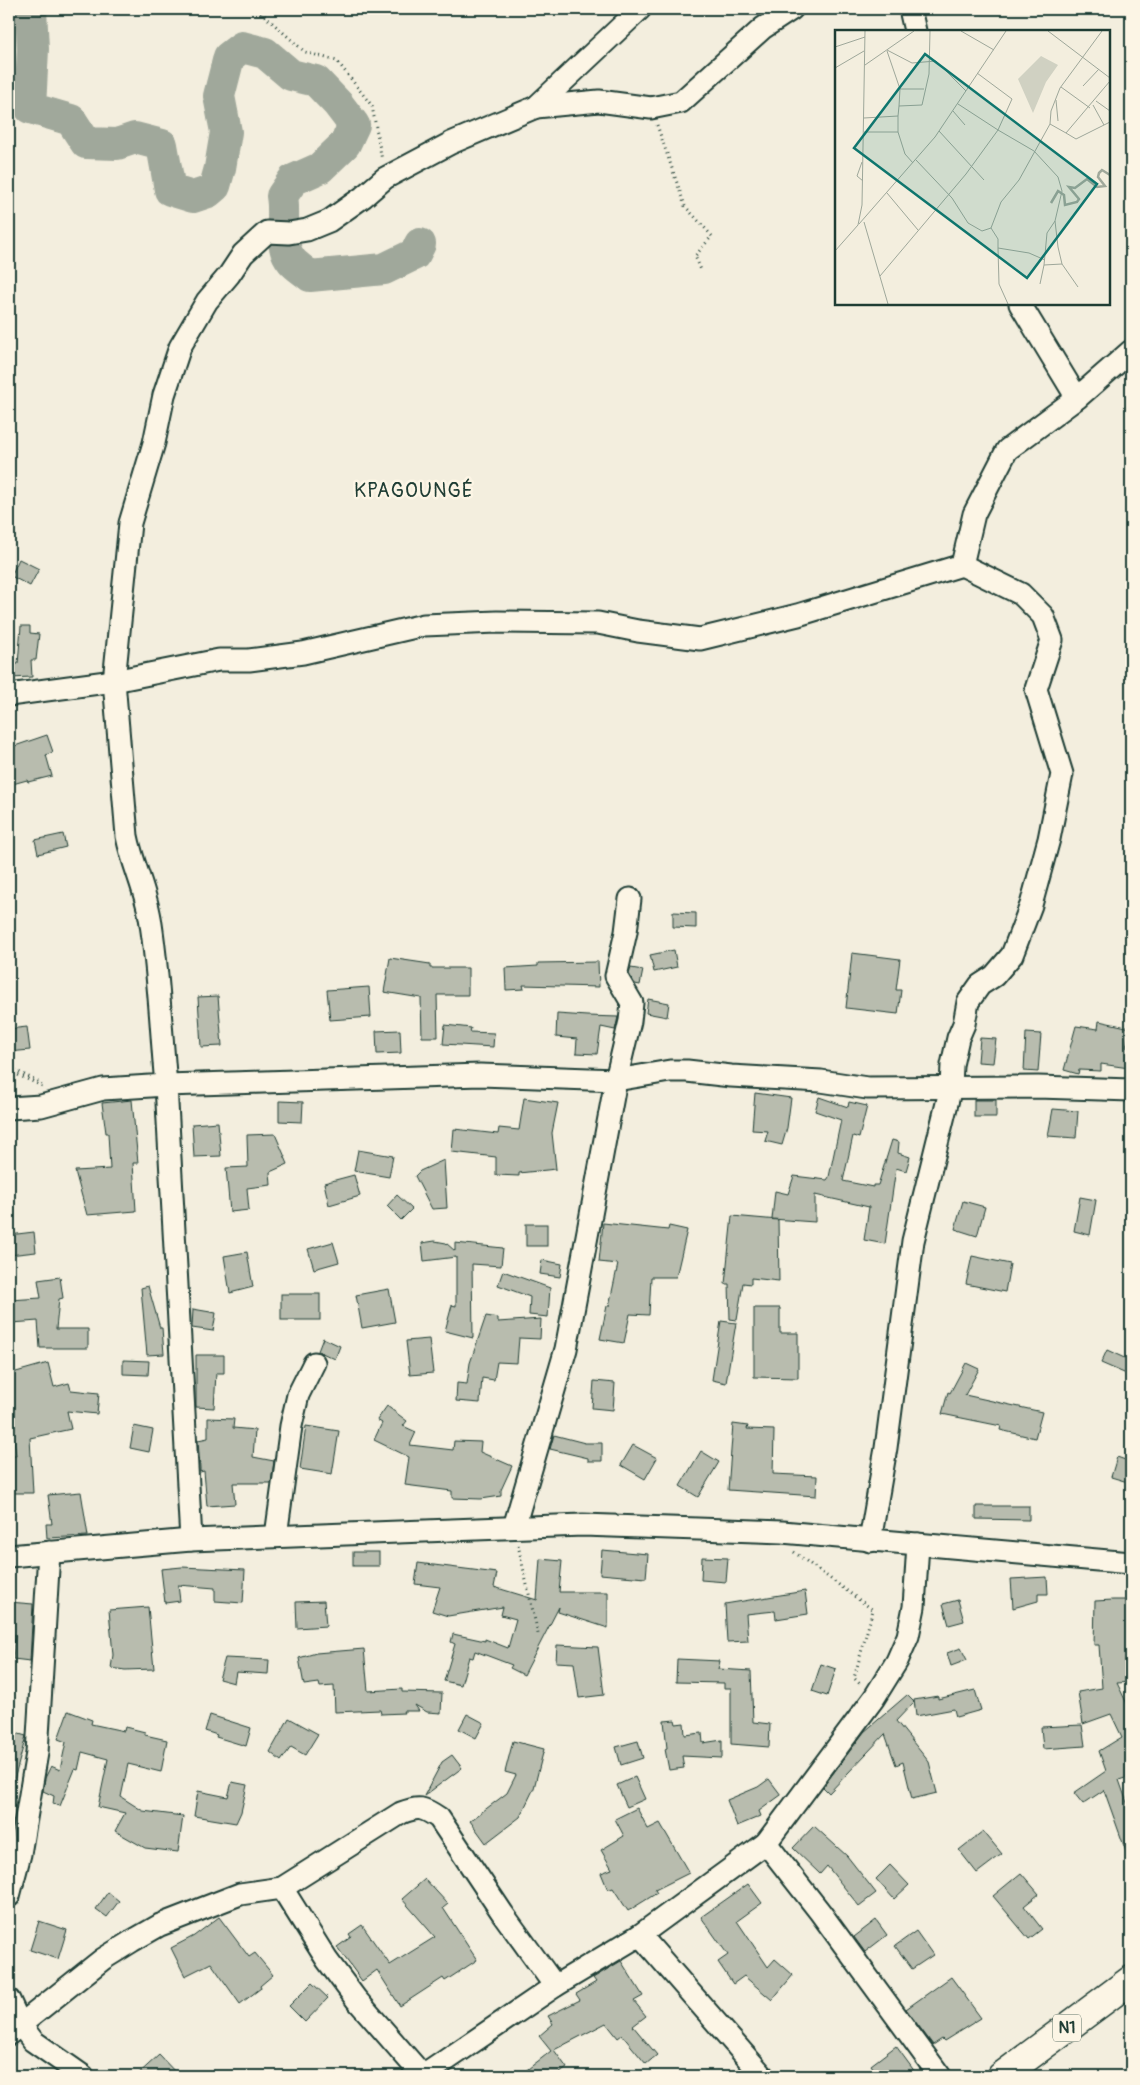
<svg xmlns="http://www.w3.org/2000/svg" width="1140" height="2085" font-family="Pangolin,sans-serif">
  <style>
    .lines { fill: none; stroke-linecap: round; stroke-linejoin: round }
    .river { stroke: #a0a89b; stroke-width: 32 }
    .building { fill: #b8bcae; stroke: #1f3d34 }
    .minor-casing { stroke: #1f3d34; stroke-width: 25 }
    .highway-casing { stroke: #1f3d34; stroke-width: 31 }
    .path { stroke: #1f3d34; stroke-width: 3; stroke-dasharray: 1 4; stroke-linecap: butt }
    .minor { stroke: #fcf5e5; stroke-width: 21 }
    .highway { stroke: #fcf5e5; stroke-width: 28 }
    .labels { text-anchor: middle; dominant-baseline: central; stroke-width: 5; stroke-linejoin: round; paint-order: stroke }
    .shield { fill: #fcf5e5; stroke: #617469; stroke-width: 1 }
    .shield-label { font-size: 16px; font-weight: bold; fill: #1f3d34 }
    .quarter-label { font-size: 20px; letter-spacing: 1px; fill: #1f3d34; stroke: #fcf5e5 }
    .inset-river { fill: none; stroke: #a0a89b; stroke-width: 2.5 }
    .inset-road { fill: none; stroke: #9ea79a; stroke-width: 1 }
    .view { fill: #0f766e; fill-opacity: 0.15; stroke: #0f766e; stroke-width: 2.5 }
    .inset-edge { fill: none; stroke: #1f3d34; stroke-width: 2.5 }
  </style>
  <rect width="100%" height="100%" fill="#f3eede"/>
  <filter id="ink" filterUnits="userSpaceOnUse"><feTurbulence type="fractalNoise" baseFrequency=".02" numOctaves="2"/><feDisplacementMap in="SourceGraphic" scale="10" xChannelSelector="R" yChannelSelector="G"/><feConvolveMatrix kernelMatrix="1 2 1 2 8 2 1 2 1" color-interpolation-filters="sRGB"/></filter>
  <g filter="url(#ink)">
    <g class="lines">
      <path class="river" d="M31 9 33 49 30 108 71 120 86 143 117 144 135 138 162 145 170 190 193 197 208 192 215 186 220 168 226 132 219 96 229 57 242 47 265 53 291 75 316 81 338 104 354 125 345 144 320 168 293 180 282 196C286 217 277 243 292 261 296 266 304 271 310 276L384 269 415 254 420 244"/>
    </g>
    <g class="building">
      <polygon points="19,559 39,569 30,586 11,576"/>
      <polygon points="21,626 30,626 30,633 39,634 36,660 31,660 32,677 10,678 9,664 18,664"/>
      <polygon points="47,735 53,752 46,755 52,776 28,782 27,780 9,785 9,748"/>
      <polygon points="63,834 66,847 38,854 35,840"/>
      <polygon points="673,912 696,913 696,928 673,927"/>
      <polygon points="674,950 677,967 654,972 650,955"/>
      <polygon points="852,953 900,959 896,990 901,990 898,1014 846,1008"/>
      <polygon points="390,958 430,964 430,968 468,968 468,995 437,995 438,1037 422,1037 421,998 384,992"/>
      <polygon points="598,962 599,987 523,985 524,989 506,990 505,968 538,966 538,963"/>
      <polygon points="631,968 643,970 640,985 635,984 629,974"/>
      <polygon points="369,987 371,1017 330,1020 327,990"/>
      <polygon points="218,996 222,1046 201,1047 198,997"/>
      <polygon points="648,999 669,1003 667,1017 646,1013"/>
      <polygon points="557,1014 587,1016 618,1017 615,1030 601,1027 597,1054 576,1053 577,1039 556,1037"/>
      <polygon points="1099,1021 1131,1028 1126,1047 1131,1048 1129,1068 1101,1064 1101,1071 1079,1070 1078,1074 1064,1070 1076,1026 1098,1029"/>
      <polygon points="445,1025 471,1028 470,1032 494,1033 493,1047 443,1044"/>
      <polygon points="27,1027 30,1050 9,1052 9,1029"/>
      <polygon points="400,1030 401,1053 377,1054 376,1031"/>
      <polygon points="1026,1033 1041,1034 1038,1072 1024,1071"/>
      <polygon points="980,1038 996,1039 993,1063 978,1062"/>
      <polygon points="755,1093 791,1098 787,1128 782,1145 765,1141 768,1131 752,1130"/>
      <polygon points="819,1097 848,1107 849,1102 867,1106 859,1138 853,1136 843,1181 873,1187 873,1185 878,1185 892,1140 899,1142 898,1153 910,1157 906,1171 896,1168 885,1244 864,1240 869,1207 815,1195 815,1222 772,1219 775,1191 788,1194 794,1176 827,1180 829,1177 841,1120 815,1111"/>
      <polygon points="524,1098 558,1103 552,1133 556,1169 519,1173 519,1176 496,1175 496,1157 452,1152 454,1129 498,1134 499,1128 519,1130"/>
      <polygon points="132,1100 138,1163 133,1163 136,1211 87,1215 75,1171 110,1169 108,1133 106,1133 102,1103"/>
      <rect x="974" y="1100" width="22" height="17"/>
      <polygon points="279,1101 303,1102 302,1122 279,1121"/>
      <polygon points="1053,1109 1078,1111 1076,1138 1048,1136"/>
      <polygon points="218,1122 221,1156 194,1157 192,1124"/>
      <polygon points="275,1134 288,1164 270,1172 271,1185 247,1188 249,1210 230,1212 226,1168 248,1167 247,1135"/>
      <polygon points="358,1150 393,1156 389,1177 354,1171"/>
      <polygon points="444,1160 447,1208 432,1209 415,1176 420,1171"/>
      <polygon points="354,1175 360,1196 329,1205 324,1183"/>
      <polygon points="397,1195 412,1209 401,1220 387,1206"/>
      <polygon points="1080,1197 1096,1200 1090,1235 1074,1231"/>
      <polygon points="963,1201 985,1207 977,1236 955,1229"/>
      <polygon points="732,1216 778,1220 779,1281 751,1278 751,1284 743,1283 737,1320 730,1319 729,1284 725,1284"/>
      <polygon points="603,1223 668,1230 669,1226 687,1230 676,1277 651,1277 649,1315 630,1314 624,1343 600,1339 607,1306 609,1306 618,1264 599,1262"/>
      <rect x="526" y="1224" width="21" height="22"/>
      <polygon points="34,1232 36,1252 9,1255 9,1235"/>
      <polygon points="435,1241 446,1243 455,1251 455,1243 503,1248 501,1266 472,1264 473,1338 445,1331 452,1305 456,1306 456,1257 424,1261 422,1243"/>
      <polygon points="333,1242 339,1262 314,1269 308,1249"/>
      <polygon points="247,1252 253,1287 230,1293 224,1256"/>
      <polygon points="972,1256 1010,1264 1005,1292 966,1284"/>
      <polygon points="542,1260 562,1264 560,1277 540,1274"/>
      <polygon points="503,1271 550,1288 548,1317 529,1315 530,1297 498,1285"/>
      <polygon points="60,1277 63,1298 59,1299 56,1329 88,1329 88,1348 40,1348 38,1321 12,1323 10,1300 41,1298 38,1280"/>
      <polygon points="148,1286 160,1328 162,1328 164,1354 147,1355 141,1288"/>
      <polygon points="389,1289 395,1322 362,1328 356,1295"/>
      <rect x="281" y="1294" width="39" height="26"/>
      <polygon points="754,1308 780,1308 780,1333 798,1333 798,1378 754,1377"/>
      <polygon points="193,1309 216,1313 213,1331 192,1328"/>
      <polygon points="486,1316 498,1318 498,1322 541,1319 540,1339 519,1338 517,1363 497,1362 494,1380 482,1378 480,1403 456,1401 457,1383 467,1384 470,1363"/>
      <polygon points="721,1321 736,1323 726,1383 712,1380"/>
      <polygon points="323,1338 340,1346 335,1359 318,1351"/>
      <polygon points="429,1339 433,1373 410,1375 406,1341"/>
      <polygon points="1107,1350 1131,1361 1131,1376 1101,1363"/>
      <polygon points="196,1355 224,1355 224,1373 216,1373 214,1408 196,1407"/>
      <polygon points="123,1360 149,1361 148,1375 123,1374"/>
      <polygon points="48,1363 54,1387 69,1383 71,1390 99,1393 97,1414 67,1411 71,1429 30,1438 33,1493 9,1493 9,1456 16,1456 12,1422 9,1422 9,1374"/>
      <polygon points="966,1363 979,1369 965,1395 1042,1412 1035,1438 1000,1430 1001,1426 942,1414 948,1392 950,1393"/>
      <polygon points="594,1381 615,1383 613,1410 592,1408"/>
      <polygon points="387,1406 407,1421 403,1426 416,1432 410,1445 453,1450 454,1441 481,1442 480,1452 512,1466 501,1490 501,1496 481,1499 452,1498 452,1491 405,1485 409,1457 374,1440 382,1423 377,1420"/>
      <polygon points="208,1418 234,1419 233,1428 255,1430 253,1457 274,1461 271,1483 233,1483 235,1504 207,1506 204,1471 200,1472 200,1468 198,1440 208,1438"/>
      <polygon points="733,1424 748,1426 747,1429 774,1430 773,1474 817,1476 816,1496 728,1490"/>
      <polygon points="134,1426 153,1430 149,1452 130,1448"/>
      <polygon points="306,1426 339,1431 332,1474 300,1469"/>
      <polygon points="554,1435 585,1443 602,1443 602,1461 588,1461 588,1458 550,1449"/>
      <polygon points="633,1445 657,1458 645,1479 621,1465"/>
      <polygon points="701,1451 719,1462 698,1497 680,1486"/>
      <polygon points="1117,1457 1131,1462 1131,1483 1111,1477"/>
      <polygon points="81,1492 88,1536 47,1538 46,1524 52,1524 48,1495"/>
      <polygon points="976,1506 1029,1506 1029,1520 976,1519"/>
      <polygon points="602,1550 648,1554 646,1578 600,1574"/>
      <rect x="353" y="1552" width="26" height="14"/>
      <polygon points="702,1557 728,1558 726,1582 701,1580"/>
      <polygon points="540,1559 562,1561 559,1592 608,1592 608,1628 558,1612 559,1607 524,1675 510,1668 512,1665 475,1651 473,1658 469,1657 461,1685 444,1681 455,1644 451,1642 453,1634 485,1641 485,1639 508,1648 516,1619 501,1615 503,1607 448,1616 432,1611 440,1587 415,1584 418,1563 497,1573 494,1587 537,1600"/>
      <polygon points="182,1567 245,1570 243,1603 215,1601 215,1588 178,1585 180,1601 165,1603 161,1569"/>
      <polygon points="1047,1577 1048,1594 1038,1594 1038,1601 1013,1608 1011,1579"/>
      <polygon points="805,1591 808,1614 776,1619 775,1611 746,1614 748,1641 727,1642 725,1604"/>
      <polygon points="958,1600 964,1621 949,1625 943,1604"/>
      <polygon points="1113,1600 1130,1600 1131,1625 1126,1625 1131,1682 1117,1683 1131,1712 1131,1776 1119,1780 1131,1814 1131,1860 1129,1860 1104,1790 1083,1804 1074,1793 1106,1771 1099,1751 1122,1737 1111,1714 1083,1724 1078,1692 1102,1688 1099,1645 1094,1645 1095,1601"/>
      <polygon points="324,1601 326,1626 297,1628 296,1602"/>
      <polygon points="9,1602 33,1604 30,1661 13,1659 15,1635 9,1634"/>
      <polygon points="148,1607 154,1669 125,1670 111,1668 113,1655 109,1610"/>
      <polygon points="557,1645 598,1647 604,1695 579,1698 574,1663 556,1662"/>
      <polygon points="961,1648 967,1660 951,1666 947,1653"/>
      <polygon points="364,1649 368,1691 402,1689 402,1692 442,1693 441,1713 427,1712 415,1705 419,1711 403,1711 404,1713 381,1714 380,1710 335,1712 334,1686 320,1687 319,1683 304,1685 299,1658 316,1653"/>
      <polygon points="225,1658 269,1660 268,1674 236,1672 234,1683 219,1679"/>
      <polygon points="677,1659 720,1661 718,1669 751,1671 753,1722 770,1724 769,1747 731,1744 731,1688 724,1688 724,1683 676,1682"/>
      <polygon points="821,1664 836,1669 827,1696 812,1691"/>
      <polygon points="975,1690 981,1710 956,1717 954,1709 916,1716 914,1700 938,1696 938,1699"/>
      <polygon points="907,1695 914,1702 896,1721 929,1762 937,1793 912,1799 903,1762 896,1765 885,1734 829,1793 823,1787 864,1732"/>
      <polygon points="68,1711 92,1720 91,1724 124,1731 125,1727 145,1732 145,1735 167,1740 161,1772 128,1764 121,1797 143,1811 183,1816 178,1852 145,1848 115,1831 125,1813 98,1807 108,1759 82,1752 78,1770 75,1769 60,1806 53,1804 54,1796 43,1791 45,1778 51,1766 60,1770 66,1742 58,1739"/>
      <polygon points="467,1714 484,1723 476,1738 459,1729"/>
      <polygon points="210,1715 251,1728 246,1746 216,1737 217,1735 205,1731"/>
      <polygon points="289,1718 318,1734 305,1755 291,1747 281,1761 270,1752"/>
      <polygon points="675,1720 676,1724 684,1723 685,1735 702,1733 703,1743 722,1740 722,1758 682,1756 684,1768 669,1770 665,1749 667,1748 664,1721"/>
      <polygon points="1082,1725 1085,1746 1043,1749 1041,1727"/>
      <polygon points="9,1731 26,1736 13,1784 9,1783"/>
      <polygon points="513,1741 544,1749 534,1788 520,1817 486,1843 470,1821 507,1793 516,1775 505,1772"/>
      <polygon points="638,1741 643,1758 621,1765 616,1747"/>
      <polygon points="452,1755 462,1768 424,1796 442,1762"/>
      <polygon points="635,1777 645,1799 627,1807 617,1785"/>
      <polygon points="769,1779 781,1795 759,1811 761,1816 737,1826 727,1800 758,1787"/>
      <polygon points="232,1782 247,1785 241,1812 236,1823 194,1816 198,1791 228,1797"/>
      <polygon points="637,1808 648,1829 660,1823 689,1873 655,1890 657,1893 628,1911 613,1888 608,1890 601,1873 612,1869 601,1850 624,1836 615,1819"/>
      <polygon points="814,1826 847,1856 876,1893 859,1906 827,1866 820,1874 793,1848"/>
      <polygon points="983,1831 1002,1854 977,1873 959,1850"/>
      <polygon points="890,1865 909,1885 894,1899 876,1879"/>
      <polygon points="1021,1873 1039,1894 1024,1906 1042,1929 1029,1939 993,1896"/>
      <polygon points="425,1879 448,1904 443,1908 477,1960 445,1981 443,1978 400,2006 377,1970 362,1981 337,1947 351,1937 349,1934 362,1925 390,1965 435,1937 402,1899"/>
      <polygon points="748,1884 762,1903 737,1921 768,1967 775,1959 793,1975 772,2000 744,1976 733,1984 718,1962 728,1955 701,1917"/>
      <polygon points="108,1892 119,1901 107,1917 96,1909"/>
      <polygon points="219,1917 249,1957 255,1953 273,1975 260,1986 261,1988 240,2004 211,1963 185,1976 171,1948 194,1936"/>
      <polygon points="876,1920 887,1935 865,1952 854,1937"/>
      <polygon points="39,1921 67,1930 58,1959 30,1950"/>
      <polygon points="916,1931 933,1955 912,1969 895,1946"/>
      <polygon points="621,1961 643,1996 634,2001 646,2016 633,2026 657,2055 646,2064 622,2035 618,2038 606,2023 554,2050 567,2068 556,2076 519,2076 551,2051 539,2036 553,2024 548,2016 580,2000 576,1994 596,1982 593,1978"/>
      <polygon points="951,1977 981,2018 944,2041 942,2039 933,2045 906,2009"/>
      <polygon points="312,1983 328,1998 305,2022 289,2006"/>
      <polygon points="896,2046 918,2076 879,2076 871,2065"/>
      <polygon points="159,2055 179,2076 136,2076"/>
    </g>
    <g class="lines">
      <defs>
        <g id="minor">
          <polyline points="910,9 915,31"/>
          <polyline points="536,107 599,101 651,108 681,102 763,28 792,9"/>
          <polyline points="1077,398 1131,351"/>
          <polyline points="9,695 114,681 219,660 249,660 303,653 424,625 497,622 598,623 638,631 700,639 798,615 962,565"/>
          <path d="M9 1108 41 1106 103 1089 166 1085C161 1031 159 977 151 924 147 892 133 867 127 836L114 681 130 523 154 443 164 395 180 347 207 301 229 275 243 254 267 232 289 233 307 230 329 221 363 197 385 178 451 143 536 107 640 9"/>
          <polyline points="514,1527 566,1349 616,1080 630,1021 632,1003 616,976 626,932 630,899"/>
          <polyline points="276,1536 291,1426 298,1395 314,1363"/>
          <polyline points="191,1540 166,1085 480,1075 616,1080 670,1071 687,1071 731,1076 821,1081 867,1088 1038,1087 1131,1090"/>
          <polyline points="870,1541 886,1448 913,1241 951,1087 952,1065 958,1038 964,1024 968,1002 980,985 994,976 1012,955 1031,905 1049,839 1062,774 1036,689 1052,640 1043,616 1021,594 962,565 974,514 1007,450 1077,398 1020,304"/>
          <polyline points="9,1556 191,1540 583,1525 782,1532 1131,1563"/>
          <polyline points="766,1843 874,1698 897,1661 908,1636 914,1607 918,1544"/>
          <polyline points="282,1888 327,1960 356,1999 423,2076"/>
          <polyline points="9,1896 20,1854 37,1753 49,1552"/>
          <polyline points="640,1935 766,1843 820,1912 940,2076"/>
          <polyline points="9,2000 20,2024 33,2041 83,2076"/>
          <path d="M9 2034 103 1959 132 1941 160 1925 240 1894 282 1888 401 1813C419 1806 423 1807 439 1818L503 1914 555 1986 640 1935 763 2076"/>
          <polyline points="423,2076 555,1986"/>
        </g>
        <polyline id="highway" points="1002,2076 1131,1980"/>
      </defs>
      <use href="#minor" class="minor-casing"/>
      <use href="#highway" class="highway-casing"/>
      <g class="path">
        <polyline points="257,9 305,52 337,61 372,106 382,160"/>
        <polyline points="657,125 685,206 712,236 695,256 701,270"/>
        <polyline points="15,1070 40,1083"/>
        <polyline points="9,1071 42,1086"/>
        <polyline points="518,1545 538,1634"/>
        <polyline points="794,1552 873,1610 854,1678 861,1685"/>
      </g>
      <use href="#minor" class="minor"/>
      <use href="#highway" class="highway"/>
    </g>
  </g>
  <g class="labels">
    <rect class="shield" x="1053" y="2014.5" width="28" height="27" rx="4"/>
    <g class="shield-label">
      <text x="1067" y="2028">N1</text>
    </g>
    <g class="quarter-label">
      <text x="414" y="490">KPAGOUNGÉ</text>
    </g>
  </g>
  <g transform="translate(835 30)">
    <rect width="275" height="275" fill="#f3eede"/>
    <path d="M206 26 223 35 211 52 198 83 183 49Z" fill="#d0d1c2"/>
    <path class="inset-river" d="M216 173 223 161 229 165 230 175 242 172 244 169 234 157 240 158 252 149 262 157 270 156 263 147 264 143 267 140 275 145"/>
    <path class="inset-road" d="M126 1 159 20M213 1 275 48M0 17 30 7M52 20 77 33 101 31 131 61M52 21 65 59M30 35 79 1M0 38 29 21M142 43 177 69 163 100 199 121 223 147 227 161 220 191 223 217 227 234 243 257M248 56 264 39M226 57 255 78M221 70 223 91M261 71 275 81M258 75 269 95M64 76 65 59H89M118 81 130 95M29 88 63 86 64 76 87 75 94 44 95 1M215 94 231 103 275 51M104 101 149 150M29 102H63V86M63 102 70 124 78 133M231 103 241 109 275 92M81 130 117 168 133 193 147 201 156 198 163 209V218L194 223 210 230M27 132 22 146 28 151M52 163 83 200M29 192 53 274M24 194 100 107 171 1M156 198 166 172 184 150 215 94 216 81 225 58 267 1M163 218 164 254 173 274M0 221 23 195 27 175 30 1M209 235 212 203 220 191M45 246 131 144 163 100 123 74M205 254 209 235 227 234"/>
    <path class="view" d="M90 24 262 154 192 248 19 118Z"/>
    <rect width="275" height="275" class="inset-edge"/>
  </g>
  <rect width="1140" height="2085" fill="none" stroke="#fcf5e5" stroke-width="30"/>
  <rect x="15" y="15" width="1110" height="2055" fill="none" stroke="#1f3d34" stroke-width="2" filter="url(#ink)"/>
</svg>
